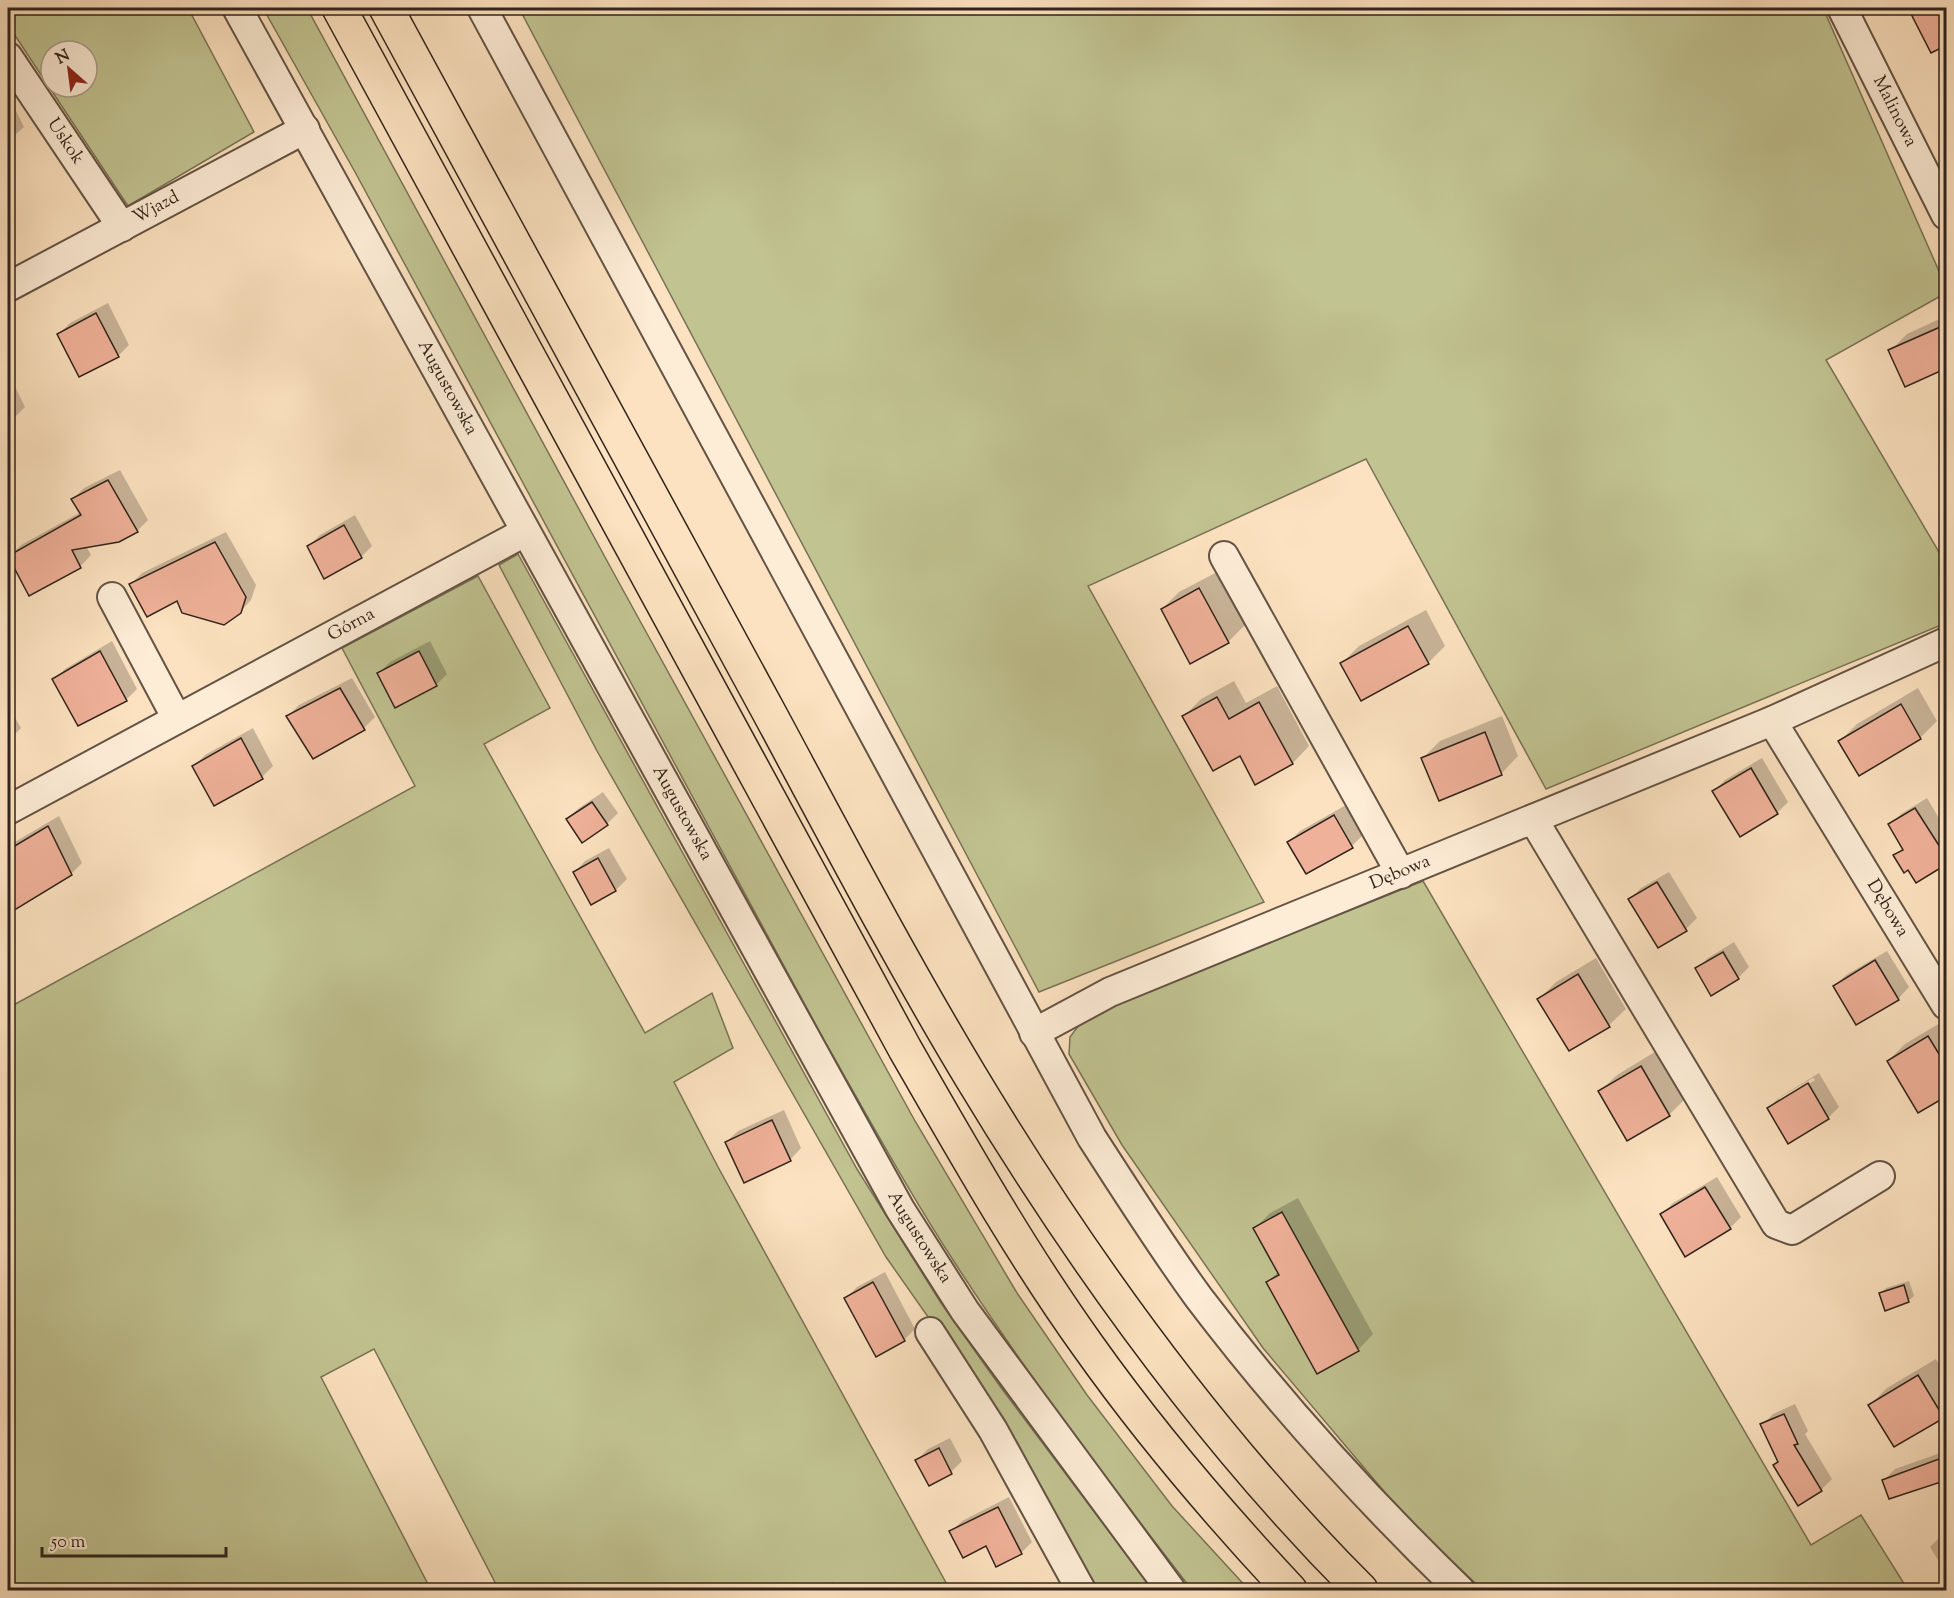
<svg xmlns="http://www.w3.org/2000/svg" width="1954" height="1598" font-family="'Sorts Mill Goudy',serif">
  <style>
    .green { fill: #c1c391; stroke: #797356; stroke-width: 1.5; fill-rule: evenodd }
    .shadow { fill: #0003; fill-rule: evenodd }
    .building { fill: #efb199; stroke: #31231a; stroke-width: 1.5 }
    .lines { fill: none; stroke-linecap: round; stroke-linejoin: round }
    .minor-casing { stroke: #645344; stroke-width: 32 }
    .highway-casing { stroke: #31231a; stroke-width: 36 }
    .minor { stroke: #fdecd6; stroke-width: 28 }
    .highway { stroke: #fce2c0; stroke-width: 33 }
    .labels { text-anchor: middle; dominant-baseline: central; stroke-width: 4.5; stroke-linejoin: round; paint-order: stroke }
    .street-label { font-size: 18px; fill: #31231a; stroke: #fdecd6 }
  </style>
  <rect width="100%" height="100%" fill="#fce2c0"/>
  <filter id="stains"><feTurbulence type="fractalNoise" baseFrequency=".00333" numOctaves="4"/><feColorMatrix values="0 0 0 0 .2 0 0 0 0 .09 0 0 0 0 .02 0 0 0 .5 -.17"/></filter>
  <radialGradient id="worn" r=".72"><stop offset=".6" stop-color="#630" stop-opacity="0"/><stop offset="1" stop-color="#630" stop-opacity=".3"/></radialGradient>
  <g class="green">
    <path d="M8 8H188L254 132 128 206 8 25ZM51 51H87V87H51Z"/>
    <path d="M263 8H307L612 570 915 1121 1017 1293 1087 1395 1172 1506 1249 1590H1192C1110 1484 1028 1376 955 1263 908 1191 867 1115 824 1040L355 172Z"/>
    <polygon points="519,8 1823,8 1946,287 1946,293 1826,360 1946,564 1946,623 1546,789 1366,459 1088,586 1264,902 1039,992"/>
    <polygon points="518,554 857,1169 941,1303 1002,1389 1153,1590 1097,1590 1032,1473 994,1411 886,1257 597,751 499,565"/>
    <polygon points="478,576 550,708 484,744 645,1033 712,993 733,1048 674,1082 718,1167 950,1590 838,1590 833,1583 818,1590 499,1590 374,1349 321,1377 431,1590 8,1590 8,1008 415,786 342,648"/>
    <polygon points="1423,881 1811,1545 1861,1515 1908,1590 1483,1590 1415,1528 1263,1348 1122,1145 1069,1054 1070,1037 1085,1017"/>
  </g>
  <g class="shadow">
    <polygon points="1910,8 1946,8 1946,43 1932,51"/>
    <polygon points="8,95 24,127 8,141"/>
    <polygon points="108,303 129,345 118,356 59,334 70,323"/>
    <polygon points="1946,316 1946,366 1890,351 1907,334"/>
    <polygon points="8,372 25,407 14,418 8,422"/>
    <polygon points="120,470 148,520 137,531 86,546 91,555 80,567 10,556 21,545 81,512 73,499 84,488"/>
    <polygon points="355,515 372,546 361,557 309,546 320,535"/>
    <polygon points="226,532 256,585 251,600 240,612 177,599 131,584 142,573"/>
    <polygon points="1217,572 1245,625 1228,642 1162,609 1179,592"/>
    <polygon points="1426,610 1445,646 1428,663 1342,663 1359,646"/>
    <polygon points="112,641 137,689 126,700 54,680 65,669"/>
    <polygon points="430,641 447,674 436,685 379,673 390,662"/>
    <polygon points="352,678 375,717 364,728 288,716 299,705"/>
    <polygon points="1234,681 1246,703 1277,686 1309,746 1293,763 1256,783 1240,754 1184,716 1201,699"/>
    <polygon points="1918,688 1937,721 1920,738 1840,741 1857,724"/>
    <polygon points="8,705 21,728 8,741"/>
    <polygon points="1946,714 1946,732 1939,721"/>
    <polygon points="1502,716 1518,756 1502,773 1440,799 1423,758 1440,741"/>
    <polygon points="253,728 273,766 262,777 194,766 205,755"/>
    <polygon points="1762,758 1788,802 1777,813 1714,791 1725,780"/>
    <polygon points="603,792 618,813 607,824 567,819 579,808"/>
    <polygon points="1927,798 1946,830 1946,862 1909,868 1895,856 1904,847 1890,825 1901,814"/>
    <polygon points="1346,805 1363,835 1352,846 1307,872 1289,842 1300,831"/>
    <polygon points="59,816 82,863 71,874 8,913 8,846"/>
    <polygon points="609,848 627,879 616,890 591,903 574,873 585,861"/>
    <polygon points="1669,872 1697,918 1686,929 1630,899 1641,888"/>
    <polygon points="1946,918 1946,939 1939,926"/>
    <polygon points="1734,942 1749,967 1738,978 1697,969 1708,958"/>
    <polygon points="1887,951 1909,987 1898,999 1835,986 1846,975"/>
    <polygon points="1596,958 1626,1009 1609,1025 1539,999 1556,982"/>
    <polygon points="1945,1020 1946,1022 1946,1094 1888,1061 1905,1044"/>
    <polygon points="1658,1050 1686,1098 1669,1115 1600,1091 1617,1075"/>
    <path d="M1819 1073 1839 1107 1828 1118 1768 1108 1780 1097ZM1813 1078 1815 1080 1779 1102V1098Z"/>
    <polygon points="784,1110 801,1148 790,1160 726,1142 738,1131"/>
    <polygon points="1717,1177 1741,1217 1730,1228 1662,1214 1673,1203"/>
    <polygon points="1298,1198 1373,1334 1358,1350 1268,1282 1279,1271 1255,1228 1270,1213"/>
    <polygon points="885,1272 915,1329 904,1340 846,1298 857,1287"/>
    <polygon points="1909,1281 1914,1296 1908,1301 1881,1293 1886,1288"/>
    <polygon points="1936,1359 1946,1377 1946,1413 1943,1416 1870,1405 1887,1388"/>
    <polygon points="1795,1404 1808,1431 1805,1434 1832,1479 1821,1490 1779,1461 1762,1425 1773,1414"/>
    <polygon points="950,1438 962,1461 951,1472 929,1484 917,1460 928,1449"/>
    <polygon points="1946,1451 1946,1478 1884,1480 1895,1469"/>
    <polygon points="1009,1497 1032,1542 1021,1553 951,1532 962,1521"/>
    <polygon points="1946,1531 1946,1573 1930,1547"/>
  </g>
  <g class="building">
    <polygon points="1908,8 1947,8 1947,45 1931,53"/>
    <polygon points="96,313 119,357 79,377 57,334"/>
    <polygon points="1947,324 1947,368 1905,387 1888,350"/>
    <polygon points="108,480 138,532 119,542 72,550 81,568 29,596 8,556 81,515 71,499"/>
    <polygon points="344,525 362,558 324,579 307,546"/>
    <polygon points="215,542 246,597 241,613 224,625 182,613 177,601 147,617 129,584"/>
    <polygon points="1199,588 1229,643 1190,664 1161,609"/>
    <polygon points="1408,626 1429,664 1361,701 1340,663"/>
    <polygon points="100,651 127,701 78,726 52,679"/>
    <polygon points="419,651 437,686 395,708 377,673"/>
    <polygon points="340,688 365,730 313,759 286,716"/>
    <polygon points="1217,697 1229,719 1259,702 1293,764 1255,785 1240,756 1213,771 1182,716"/>
    <polygon points="1901,704 1921,739 1859,776 1838,741"/>
    <polygon points="1485,732 1502,775 1439,801 1421,758"/>
    <polygon points="241,738 263,779 214,806 192,766"/>
    <polygon points="1751,768 1778,814 1740,837 1712,791"/>
    <polygon points="592,802 608,825 582,843 566,819"/>
    <polygon points="1915,808 1947,858 1947,864 1916,883 1908,870 1904,873 1893,855 1903,850 1888,824"/>
    <polygon points="1334,815 1353,848 1306,874 1287,842"/>
    <polygon points="48,826 72,875 8,914 8,850"/>
    <polygon points="598,858 616,891 591,905 573,872"/>
    <polygon points="1657,882 1687,931 1658,948 1628,899"/>
    <polygon points="1723,952 1739,979 1711,996 1695,968"/>
    <polygon points="1875,960 1899,1000 1856,1025 1833,986"/>
    <polygon points="1578,974 1610,1027 1569,1051 1537,999"/>
    <polygon points="1928,1036 1947,1067 1947,1096 1918,1113 1887,1061"/>
    <polygon points="1641,1066 1670,1116 1627,1141 1598,1091"/>
    <polygon points="1808,1083 1829,1119 1788,1144 1767,1108"/>
    <polygon points="772,1120 791,1161 744,1183 725,1142"/>
    <polygon points="1705,1187 1731,1229 1685,1257 1660,1214"/>
    <polygon points="1282,1212 1359,1351 1317,1374 1266,1282 1279,1275 1253,1228"/>
    <polygon points="873,1282 905,1341 876,1357 844,1298"/>
    <polygon points="1904,1285 1909,1302 1885,1311 1879,1293"/>
    <polygon points="1918,1375 1944,1418 1894,1447 1868,1405"/>
    <polygon points="1784,1414 1798,1444 1794,1445 1822,1491 1798,1506 1773,1465 1778,1462 1760,1424"/>
    <polygon points="939,1448 952,1474 929,1486 915,1460"/>
    <polygon points="1947,1456 1947,1480 1889,1499 1882,1480"/>
    <polygon points="998,1507 1022,1554 996,1567 986,1546 963,1558 949,1531"/>
  </g>
  <g class="lines">
    <defs>
      <g id="minor">
        <path id="s1" d="M237 8 900 1209 965 1311 1171 1590"/>
        <path d="M482 8 1092 1138C1127 1192 1161 1246 1199 1298 1278 1402 1366 1499 1460 1590"/>
        <path id="s2" d="M1842 8 1946 215"/>
        <path id="s3" d="M8 57 122 227"/>
        <path id="s4" d="M8 287 305 129"/>
        <polyline points="1224,556 1401,874"/>
        <polyline points="112,597 177,719"/>
        <path id="s5" d="M1772 721 1946 1005"/>
        <path id="s6" d="M8 810 525 532"/>
        <polyline points="1533,819 1776,1224 1792,1230 1880,1176"/>
        <path id="s7" d="M1034 1033 1110 992 1772 721 1946 642"/>
        <polyline points="930,1332 993,1430 1081,1590"/>
      </g>
      <g id="highway">
        <path d="M339 8 905 1049C963 1150 1020 1251 1088 1346 1149 1432 1218 1513 1290 1590"/>
        <path d="M386 8C514 244 642 480 771 716 836 837 900 959 971 1077 1082 1261 1209 1438 1361 1590"/>
      </g>
    </defs>
    <use href="#minor" class="minor-casing"/>
    <use href="#highway" class="highway-casing"/>
    <use href="#minor" class="minor"/>
    <use href="#highway" class="highway"/>
  </g>
  <g class="labels">
    <g class="street-label">
      <text stroke="none"><textPath href="#s2" startOffset="116">Malinowa</textPath></text>
      <text stroke="none"><textPath href="#s3" startOffset="102">Uskok</textPath></text>
      <text stroke="none"><textPath href="#s4" startOffset="168">Wjazd</textPath></text>
      <text stroke="none"><textPath href="#s1" startOffset="434">Augustowska</textPath></text>
      <text stroke="none"><textPath href="#s6" startOffset="390">Górna</textPath></text>
      <text stroke="none"><textPath href="#s1" startOffset="920">Augustowska</textPath></text>
      <text stroke="none"><textPath href="#s7" startOffset="400">Dębowa</textPath></text>
      <text stroke="none"><textPath href="#s5" startOffset="220">Dębowa</textPath></text>
      <text stroke="none"><textPath href="#s1" startOffset="1406">Augustowska</textPath></text>
    </g>
  </g>
  <rect width="1954" height="1598" fill="none" stroke="#fce2c0" stroke-width="30"/>
  <rect x="9" y="9" width="1936" height="1580" fill="none" stroke="#31231a" stroke-width="3"/>
  <rect x="15" y="15" width="1924" height="1568" fill="none" stroke="#31231a" stroke-width="1.5"/>
  <g transform="translate(69 69) rotate(332)"><circle r="28" fill="#fdecd6" stroke="#ab9c8b" stroke-width="1.5"/>
  <path d="M0-4.5L10 22L0 15L-10 22Z" fill="#8f2418"/>
  <text y="-9" font-size="16" font-weight="bold" text-anchor="middle" fill="#31231a">N</text>
  </g>
  <path d="M42 1547v9h184v-9" fill="none" stroke="#31231a" stroke-width="3"/>
  <text x="51" y="1547" font-size="18" fill="#31231a" stroke="#fdecd6" stroke-width="4.5" paint-order="stroke">50 m</text>
  <rect width="100%" height="100%" filter="url(#stains)"/>
  <rect width="100%" height="100%" fill="url(#worn)"/>
</svg>
